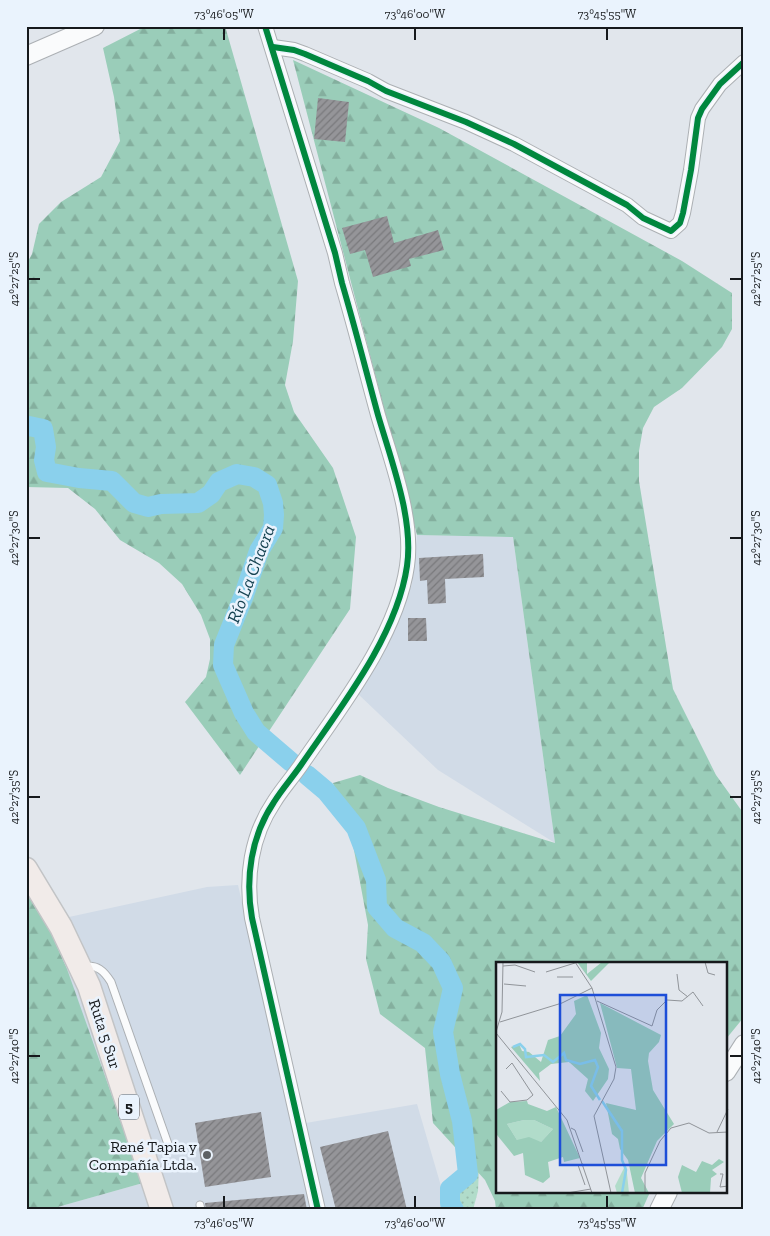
<svg xmlns="http://www.w3.org/2000/svg" width="770" height="1236" font-family="'Zilla Slab',serif">
  <style>
    .built { fill: #d1dbe7 }
    .grass { fill: url(#grass-dots) }
    .forest { fill: url(#forest-firs) }
    .lines { fill: none; stroke-linecap: round; stroke-linejoin: round }
    .river { stroke: #8ad0ec; stroke-width: 20 }
    .building { fill: url(#building-hatch) }
    .service-casing { stroke: #acb0b4; stroke-width: 9 }
    .minor-casing { stroke: #acb0b4; stroke-width: 16 }
    .tertiary-casing { stroke: #acb0b4; stroke-width: 20 }
    .trunk-casing { stroke: #c2c4c6; stroke-width: 25 }
    .service { stroke: #fafbfc; stroke-width: 7 }
    .minor { stroke: #fafbfc; stroke-width: 14 }
    .tertiary { stroke: #fafbfc; stroke-width: 18 }
    .trunk { stroke: #f1ebe9; stroke-width: 22 }
    .cycleway-casing { stroke: #eaf3fd; stroke-width: 9 }
    .cycleway { stroke: #00873e; stroke-width: 6 }
    .ticks { fill: none; stroke: #16191c; stroke-width: 2 }
    .poi-dot { fill: #5d6165; stroke: #eaf3fd; stroke-width: 2 }
    .labels { text-anchor: middle; dominant-baseline: central; stroke-width: 5; stroke-linejoin: round; paint-order: stroke }
    .shield { fill: #eaf3fd; stroke: #565a60; stroke-width: 1 }
    .shield-label { font-size: 15px; font-weight: bold; fill: #16191c }
    .street-label { font-size: 16px; fill: #16191c; stroke: #eaf3fd }
    .poi-label { font-size: 16px; fill: #16191c; stroke: #eaf3fd; text-anchor: end }
    .water-label { font-size: 18px; font-style: italic; fill: #164352; stroke: #eaf3fd }
    .inset-river { fill: none; stroke: #8ad0ec; stroke-width: 2.5 }
    .inset-road { fill: none; stroke: #909499; stroke-width: 1 }
    .view { fill: #1d4ed8; fill-opacity: 0.15; stroke: #1d4ed8; stroke-width: 2.5 }
    .inset-edge { fill: none; stroke: #16191c; stroke-width: 2.5 }
    .neatline { fill: none; stroke: #16191c; stroke-width: 2 }
    .ticks-label { font-size: 12px; text-anchor: middle; fill: #16191c }
  </style>
  <defs>
    <pattern id="grass-dots" width="8" height="8" patternUnits="userSpaceOnUse" patternTransform="scale(1.25)"><rect width="8" height="8" fill="#b1dcca"/><path d="M2 2h.1M6 6h.1" fill="none" stroke="#98bcad" stroke-width="1.8" stroke-linecap="round"/></pattern>
    <pattern id="forest-firs" width="22" height="20" patternUnits="userSpaceOnUse" patternTransform="scale(1.25)"><rect width="22" height="20" fill="#9acdb9"/><path d="M5 1l3.5 6h-7zM16 11l3.5 6h-7z" fill="#84af9e"/></pattern>
    <pattern id="building-hatch" width="6" height="6" patternUnits="userSpaceOnUse" patternTransform="scale(1.25)"><rect width="6" height="6" fill="#959599"/><path d="M-1 1l2-2M0 6l6-6M5 7l2-2" fill="none" stroke="#79797c"/></pattern>
  </defs>
  <rect width="100%" height="100%" fill="#e1e6ec"/>
  <g class="built">
    <polygon points="417,535 513,537 555,843 438,770 357,693 399,619 412,584"/>
    <polygon points="238,885 294,1125 417,1104 448,1210 47,1210 143,1183 46,922 207,887"/>
  </g>
  <path class="grass" d="M473 1166 479 1168 478 1191 473 1210H454C449 1188 450 1184 470 1174Z"/>
  <g class="forest">
    <polygon points="146,26 225,26 298,281 293,341 285,385 294,412 333,468 356,537 350,609 240,775 185,702 206,677 210,659 210,639 201,615 182,584 159,563 120,540 95,509 68,488 26,487 26,265 32,254 39,224 61,202 101,177 120,141 114,97 103,48"/>
    <polygon points="293,60 439,128 682,261 732,293 732,329 722,347 682,388 654,407 643,428 639,451 639,481 673,689 716,775 744,814 744,1017 726,1039 726,964 498,964 498,1192 650,1192 642,1210 496,1210 495,1201 485,1180 433,1123 425,1048 380,1014 366,959 368,925 351,834 333,783 360,775 388,788 439,807 555,843 513,537 417,535"/>
    <polygon points="26,890 46,922 67,969 143,1183 47,1210 26,1210"/>
  </g>
  <g class="lines">
    <g class="river">
      <polyline points="26,427 29,426 43,429 46,447 44,460 47,472 79,478 112,481 134,503 148,507 161,504 198,503 211,494 219,482 237,474 254,477 267,485 273,503 274,515 273,528 259,551 244,595 224,645 223,665 244,713 256,732 291,762"/>
      <polyline points="307,775 326,791 356,828 376,880 377,907 395,928 423,943 441,962 453,988 443,1032 450,1074 462,1121 468,1174 450,1189 450,1203 454,1210"/>
    </g>
  </g>
  <g class="building">
    <polygon points="318,98 349,102 345,142 314,139"/>
    <polygon points="387,216 394,243 438,230 444,250 409,259 411,266 373,277 365,250 350,254 342,228"/>
    <polygon points="483,554 484,577 445,579 446,603 428,604 427,580 420,581 419,558"/>
    <polygon points="408,618 426,618 427,641 408,641"/>
    <polygon points="261,1112 271,1177 205,1187 195,1123"/>
    <polygon points="388,1131 407,1210 336,1210 320,1147"/>
    <polygon points="304,1194 307,1210 206,1210 205,1203"/>
  </g>
  <g class="lines">
    <defs>
      <g id="service">
        <path d="M84 967C97 964 104 971 111 982L168 1144"/>
        <polyline points="200,1205 201,1210"/>
      </g>
      <g id="minor">
        <path d="M265 26 335 253 342 283C355 327 366 371 378 415 391 460 414 519 407 566 397 636 340 708 301 765 292 778 282 789 274 802 251 836 245 878 252 918L318 1210"/>
        <polyline points="273,47 294,50 305,54 368,81 386,91 466,122 514,144 627,205 643,218 671,231 680,223 683,213 691,170 698,118 702,109 720,84 744,62"/>
      </g>
      <g id="tertiary">
        <polyline points="26,56 95,26"/>
        <polyline points="726,1072 744,1044"/>
        <polyline points="659,1210 668,1192"/>
      </g>
      <polyline id="trunk" points="26,869 61,927 89,986 162,1210"/>
    </defs>
    <use href="#service" class="service-casing"/>
    <use href="#minor" class="minor-casing"/>
    <use href="#tertiary" class="tertiary-casing"/>
    <use href="#trunk" class="trunk-casing"/>
    <use href="#service" class="service"/>
    <use href="#minor" class="minor"/>
    <use href="#tertiary" class="tertiary"/>
    <use href="#trunk" class="trunk"/>
    <defs>
      <g id="cycleway">
        <path d="M265 26 335 253 342 283C355 327 366 371 378 415 391 460 414 519 407 566 397 636 340 708 301 765 292 778 282 789 274 802 251 836 245 878 252 918L318 1210"/>
        <polyline points="273,47 294,50 305,54 368,81 386,91 466,122 514,144 627,205 643,218 671,231 680,223 683,213 691,170 698,118 702,109 720,84 744,62"/>
      </g>
    </defs>
    <use href="#cycleway" class="cycleway-casing"/>
    <use href="#cycleway" class="cycleway"/>
  </g>
  <path class="ticks" d="M224 28V40M415 28V40M607 28V40M28 279H40M730 279H742M28 538H40M730 538H742M28 797H40M730 797H742M28 1056H40M730 1056H742M224 1196V1208M415 1196V1208M607 1196V1208"/>
  <circle class="poi-dot" cx="207" cy="1155" r="5"/>
  <g class="labels">
    <rect class="shield" x="119" y="1094.5" width="20" height="25" rx="4"/>
    <g class="shield-label">
      <text x="129" y="1107">5</text>
    </g>
    <g class="street-label">
      <text transform="translate(105 1034) rotate(72)">Ruta 5 Sur</text>
    </g>
    <g class="poi-label">
      <text x="197" y="1146">René Tapia y<tspan x="197" dy="18">Compañía Ltda.</tspan></text>
    </g>
    <g class="water-label">
      <text transform="translate(251 574) rotate(-69)">Río La Chacra</text>
    </g>
  </g>
  <g transform="translate(496 962)">
    <rect width="231" height="231" fill="#e1e6ec"/>
    <path d="M28 158H38L57 167 45 180 21 178 11 162Z" fill="#b1dcca"/>
    <path d="M81 0H91V12L106 0H114L95 19ZM91 33 105 71 103 86 113 107 112 117 97 139 89 129 92 117 73 100 55 102 43 111 44 119 15 85 23 82 26 89 33 90 45 100 52 78 64 74 80 52 78 39ZM104 41 165 73 163 80 153 91 152 99 157 128 178 162 161 179 145 216 153 231H139L132 198 124 187 122 177 116 172 110 141 140 148 135 107 121 106ZM31 139 32 142 51 149 60 145 84 196 68 200 67 195 52 200 54 215 47 221 29 213 27 191 18 194 1 173 0 148 14 140ZM28 158H38L57 167 45 180 33 175 21 178 11 162ZM223 197 228 200 216 208 221 212 215 216 214 231H186L182 215 186 203 200 210 206 199 216 203Z" fill="#9acdb9" fill-rule="evenodd"/>
    <path d="M130 202 133 231H121L119 224Z" fill="#b1dcca"/>
    <path class="inset-river" d="M17 85 24 82 29 87 30 95 48 93 57 100 68 91 70 98 84 102 99 98 102 105 95 124 104 138M106 139 126 169V198L130 208 126 231"/>
    <path class="inset-road" d="M209 0 212 11 219 13M7 4 19 3 39 10M50 10 79 1M181 12 183 28 192 35M61 15H77M8 22 30 24M96 26 120 105 118 117 98 154 115 231M101 39 156 64 161 48 171 38 186 39 197 30 207 44M4 60 66 41 96 26 79 0M0 70 6 50 7 0M0 71 71 158 96 231M5 129 14 140 31 138 37 133 16 101 10 107M75 166 79 168 87 190M221 170 232 147M87 202 82 203 89 223M224 212H227L224 225 232 224M71 231 95 227M149 231V211L164 179 175 166 193 161 213 171 232 170"/>
    <path class="view" d="M64 33H170V203H64Z"/>
    <rect width="231" height="231" class="inset-edge"/>
  </g>
  <rect width="770" height="1236" fill="none" stroke="#eaf3fd" stroke-width="55"/>
  <rect x="28" y="28" width="714" height="1180" class="neatline"/>
  <g class="ticks-label">
    <text x="224" y="18">73°46'05"W</text>
    <text x="415" y="18">73°46'00"W</text>
    <text x="607" y="18">73°45'55"W</text>
    <text transform="translate(14 279) rotate(-90)" y="4">42°27'25"S</text>
    <text transform="translate(756 279) rotate(-90)" y="4">42°27'25"S</text>
    <text transform="translate(14 538) rotate(-90)" y="4">42°27'30"S</text>
    <text transform="translate(756 538) rotate(-90)" y="4">42°27'30"S</text>
    <text transform="translate(14 797) rotate(-90)" y="4">42°27'35"S</text>
    <text transform="translate(756 797) rotate(-90)" y="4">42°27'35"S</text>
    <text transform="translate(14 1056) rotate(-90)" y="4">42°27'40"S</text>
    <text transform="translate(756 1056) rotate(-90)" y="4">42°27'40"S</text>
    <text x="224" y="1227">73°46'05"W</text>
    <text x="415" y="1227">73°46'00"W</text>
    <text x="607" y="1227">73°45'55"W</text>
  </g>
</svg>
